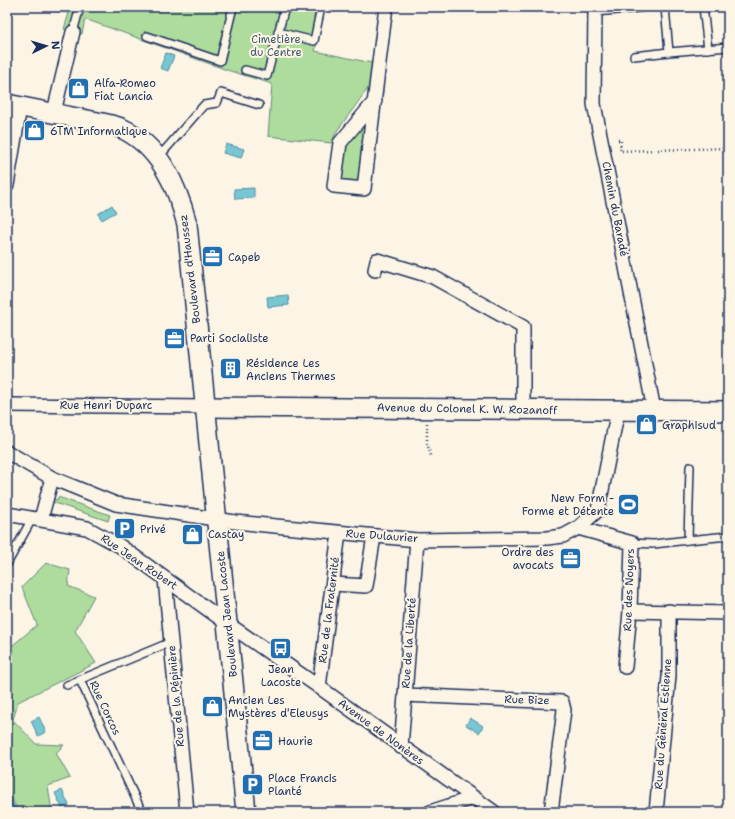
<svg xmlns="http://www.w3.org/2000/svg" width="735" height="819" font-family="'Shantell Sans',sans-serif">
  <style>
    .green { fill: #aedc9c; stroke: #64867d }
    .water { fill: #77c7d2; stroke: #528aa4 }
    .lines { fill: none; stroke-linecap: round; stroke-linejoin: round }
    .lane-casing { stroke: #1b2f5e; stroke-width: 10 }
    .street-casing { stroke: #1b2f5e; stroke-width: 16 }
    .secondary-casing { stroke: #1b2f5e; stroke-width: 22 }
    .path { stroke: #1b2f5e; stroke-width: 2.5; stroke-dasharray: 1 3; stroke-linecap: butt }
    .lane { stroke: #fcf5e5; stroke-width: 7 }
    .street { stroke: #fcf5e5; stroke-width: 13 }
    .secondary { stroke: #fcf5e5; stroke-width: 19 }
    .labels { text-anchor: middle; dominant-baseline: central; stroke-width: 4; stroke-linejoin: round; paint-order: stroke }
    .park-label { font-size: 11px; fill: #405a6e; stroke: #fcf5e5 }
    .poi-label { font-size: 11px; fill: #1b2f5e; stroke: #fcf5e5; text-anchor: start }
    .street-label { font-size: 11px; fill: #1b2f5e; stroke: #fcf5e5 }
  </style>
  <rect width="100%" height="100%" fill="#fcf5e5"/>
  <filter id="ink" filterUnits="userSpaceOnUse"><feTurbulence type="fractalNoise" baseFrequency=".025" numOctaves="2"/><feDisplacementMap in="SourceGraphic" scale="8" xChannelSelector="R" yChannelSelector="G"/><feConvolveMatrix kernelMatrix="1 2 1 2 8 2 1 2 1" color-interpolation-filters="sRGB"/></filter>
  <g filter="url(#ink)">
    <g class="green">
      <polygon points="21,7 324,7 315,51 372,63 369,87 337,131 331,143 268,136 272,84 227,70 85,19 82,34 64,29 69,13"/>
      <polygon points="367,118 360,182 341,180 343,143"/>
      <polygon points="58,497 110,515 108,521 49,501 50,498 57,500"/>
      <polygon points="46,563 70,570 68,586 94,596 75,631 96,663 18,702 13,720 36,744 64,745 56,753 70,778 48,786 52,812 18,812 7,787 7,650 37,625 22,587"/>
    </g>
    <g class="water">
      <polygon points="166,53 174,56 168,71 160,68"/>
      <polygon points="226,144 244,149 241,158 223,153"/>
      <polygon points="254,188 254,198 235,199 234,189"/>
      <polygon points="112,205 116,212 102,220 98,214"/>
      <polygon points="288,295 289,305 268,307 267,297"/>
      <polygon points="39,717 46,732 38,736 31,721"/>
      <polygon points="470,718 483,726 479,733 466,725"/>
      <polygon points="62,790 69,805 62,808 55,793"/>
      <polygon points="7,793 16,810 17,812 7,812"/>
    </g>
    <g class="lines">
      <defs>
        <g id="lane">
          <polyline points="665,7 669,52 728,47"/>
          <polyline points="703,7 708,49"/>
          <polyline points="630,9 645,7"/>
          <polyline points="595,12 630,9 630,7"/>
          <polyline points="73,32 80,7"/>
          <polyline points="278,32 314,41 321,7"/>
          <polyline points="147,36 220,61 233,7"/>
          <polyline points="634,56 669,52"/>
          <polyline points="245,70 267,76 285,7"/>
          <polyline points="158,158 204,105 217,103 221,93 259,105"/>
          <polyline points="688,540 728,536"/>
          <polyline points="632,543 654,544 688,540 690,467"/>
          <polyline points="7,564 32,519"/>
          <polyline points="80,680 142,812"/>
          <polyline points="67,685 171,642"/>
        </g>
        <g id="street">
          <polyline points="595,7 594,104 654,410"/>
          <path d="M375 101 340 143 334 186 364 189C371 129 378 68 386 7"/>
          <polyline points="54,112 73,32"/>
          <polyline points="7,185 20,107"/>
          <polyline points="375,270 377,260 433,277 523,327 523,409"/>
          <polyline points="7,405 205,407"/>
          <polyline points="7,452 52,478 116,504 235,522 417,540 547,538 563,536 578,528 598,510 618,410"/>
          <polyline points="7,514 87,528 120,546 228,624 319,687 494,812"/>
          <polyline points="41,519 52,478"/>
          <polyline points="578,528 632,543 630,611 625,667"/>
          <polyline points="165,579 187,812"/>
          <polyline points="333,584 366,586 374,536"/>
          <polyline points="630,611 728,613"/>
          <polyline points="319,687 339,533"/>
          <polyline points="405,695 562,702 564,710 551,812"/>
          <polyline points="401,747 417,540"/>
          <polyline points="430,812 473,798"/>
          <polyline points="656,812 669,676 669,611"/>
        </g>
        <g id="secondary">
          <path d="M7 104C32 109 57 114 82 119 95 122 109 123 121 128 160 146 177 186 187 224L246 812"/>
          <polyline points="205,407 728,411"/>
        </g>
      </defs>
      <use href="#lane" class="lane-casing"/>
      <use href="#street" class="street-casing"/>
      <use href="#secondary" class="secondary-casing"/>
      <g class="path">
        <polyline points="618,140 621,140 620,151 728,148"/>
        <polyline points="427,423 427,443 431,456"/>
      </g>
      <use href="#lane" class="lane"/>
      <use href="#street" class="street"/>
      <use href="#secondary" class="secondary"/>
    </g>
  </g>
  <defs>
    <symbol id="shop-square" viewBox="-11 -11 22 22"><rect x="-9" y="-9" width="18" height="18" rx="4" fill="#1f6fb2" stroke="#fcf5e5"/><path d="M-5-2.5h2.3a2.7 3.5 0 0 1 5.4 0H5L5.5 6h-11ZM-1.5-2.5h3a1.5 2.3 0 0 0-3 0Z" fill="#fff"/></symbol>
    <symbol id="office-square" viewBox="-11 -11 22 22"><rect x="-9" y="-9" width="18" height="18" rx="4" fill="#1f6fb2" stroke="#fcf5e5"/><path d="M-6-3h4V-5.5h4V-3h4V5H-6ZM-1-4.5V-3h2v-1.5ZM-6 0V1H6V0Z" fill="#fff"/></symbol>
    <symbol id="building-square" viewBox="-11 -11 22 22"><rect x="-9" y="-9" width="18" height="18" rx="4" fill="#1f6fb2" stroke="#fcf5e5"/><path d="M-4-6H4V6H1V3H-1V6H-4ZM-2.5-4.3h1.7v1.8h-1.7ZM.8-4.3h1.7v1.8H.8ZM-2.5-1h1.7V.8h-1.7ZM.8-1h1.7V.8H.8Z" fill="#fff"/></symbol>
    <symbol id="stadium-square" viewBox="-11 -11 22 22"><rect x="-9" y="-9" width="18" height="18" rx="4" fill="#1f6fb2" stroke="#fcf5e5"/><path d="M0-5a6.5 5 0 1 0 0 10a6.5 5 0 1 0 0-10ZM-3.5-1.8h7v3.6h-7Z" fill="#fff"/></symbol>
    <symbol id="parking-square" viewBox="-11 -11 22 22"><rect x="-9" y="-9" width="18" height="18" rx="4" fill="#1f6fb2" stroke="#fcf5e5"/><path d="M-3.5-5.5H1a3.5 3.5 0 0 1 0 7H-1V5.5H-3.5ZM-1-3.4V-.6H.8a1.4 1.4 0 0 0 0-2.8Z" fill="#fff"/></symbol>
    <symbol id="bus-square" viewBox="-11 -11 22 22"><rect x="-9" y="-9" width="18" height="18" rx="4" fill="#1f6fb2" stroke="#fcf5e5"/><path d="M-5-6H5V4H4V6H2V4H-2V6H-4V4H-5ZM-3.5-4V0h7V-4ZM-3.5 1.2v1.5H-2V1.2ZM2 1.2v1.5H3.5V1.2Z" fill="#fff"/></symbol>
  </defs>
  <g fill-rule="evenodd">
    <use href="#shop-square" x="66" y="76" width="25" height="25"/>
    <use href="#shop-square" x="22" y="118" width="25" height="25"/>
    <use href="#office-square" x="200" y="244" width="25" height="25"/>
    <use href="#office-square" x="162" y="326" width="25" height="25"/>
    <use href="#building-square" x="218" y="356" width="25" height="25"/>
    <use href="#shop-square" x="634" y="412" width="25" height="25"/>
    <use href="#stadium-square" x="616" y="492" width="25" height="25"/>
    <use href="#parking-square" x="112" y="516" width="25" height="25"/>
    <use href="#shop-square" x="180" y="522" width="25" height="25"/>
    <use href="#office-square" x="558" y="546" width="25" height="25"/>
    <use href="#bus-square" x="268" y="636" width="25" height="25"/>
    <use href="#shop-square" x="200" y="694" width="25" height="25"/>
    <use href="#office-square" x="250" y="728" width="25" height="25"/>
    <use href="#parking-square" x="240" y="772" width="25" height="25"/>
  </g>
  <g class="labels">
    <g class="park-label">
      <text x="276" y="39">Cimetière<tspan x="276" dy="13">du Centre</tspan></text>
    </g>
    <g class="poi-label">
      <text x="94" y="83">Alfa-Romeo<tspan x="94" dy="13">Fiat Lancia</tspan></text>
      <text x="50" y="131">6TM Informatique</text>
      <text x="228" y="257">Capeb</text>
      <text x="190" y="338">Parti Socialiste</text>
      <text x="246" y="363">Résidence Les<tspan x="246" dy="13">Anciens Thermes</tspan></text>
      <text x="662" y="425">Graphisud</text>
      <text x="614" y="498" text-anchor="end">New Form -<tspan x="614" dy="13">Forme et Détente</tspan></text>
      <text x="140" y="529">Privé</text>
      <text x="208" y="534">Castay</text>
      <text x="554" y="552" text-anchor="end">Ordre des<tspan x="554" dy="13">avocats</tspan></text>
      <text x="281" y="669" text-anchor="middle">Jean<tspan x="281" dy="13">Lacoste</tspan></text>
      <text x="228" y="700">Ancien Les<tspan x="228" dy="13">Mystères d'Eleusys</tspan></text>
      <text x="278" y="741">Haurie</text>
      <text x="268" y="778">Place Francis<tspan x="268" dy="13">Planté</tspan></text>
    </g>
    <g class="street-label">
      <text transform="translate(615 209) rotate(79)">Chemin du Baradé</text>
      <text transform="translate(190 269) rotate(-97)">Boulevard d'Haussez</text>
      <text x="106" y="405">Rue Henri Duparc</text>
      <text transform="translate(467 409) rotate(1)">Avenue du Colonel K. W. Rozanoff</text>
      <text transform="translate(382 536) rotate(4)">Rue Dulaurier</text>
      <text transform="translate(139 562) rotate(34)">Rue Jean Robert</text>
      <text transform="translate(629 590) rotate(-88)">Rue des Noyers</text>
      <text transform="translate(329 610) rotate(-83)">Rue de la Fraternité</text>
      <text transform="translate(227 614) rotate(-96)">Boulevard Jean Lacoste</text>
      <text transform="translate(409 643) rotate(-86)">Rue de la Liberté</text>
      <text transform="translate(176 696) rotate(-95)">Rue de la Pépinière</text>
      <text transform="translate(527 700) rotate(2)">Rue Bize</text>
      <text transform="translate(105 708) rotate(65)">Rue Corcos</text>
      <text transform="translate(663 724) rotate(-86)">Rue du Général Estienne</text>
      <text transform="translate(381 732) rotate(36)">Avenue de Nonères</text>
    </g>
  </g>
  <rect width="735" height="819" fill="none" stroke="#fcf5e5" stroke-width="24"/>
  <rect x="12" y="12" width="711" height="795" fill="none" stroke="#1b2f5e" stroke-width="1.5" filter="url(#ink)"/>
  <g transform="translate(46 46) rotate(85)" stroke="#fcf5e5" stroke-width="3" paint-order="stroke">
  <path d="M0-3L7 15L0 10L-7 15Z" fill="#1b2f5e"/>
  <text y="-6" font-size="11" font-weight="bold" text-anchor="middle" fill="#1b2f5e">N</text>
  </g>
</svg>
